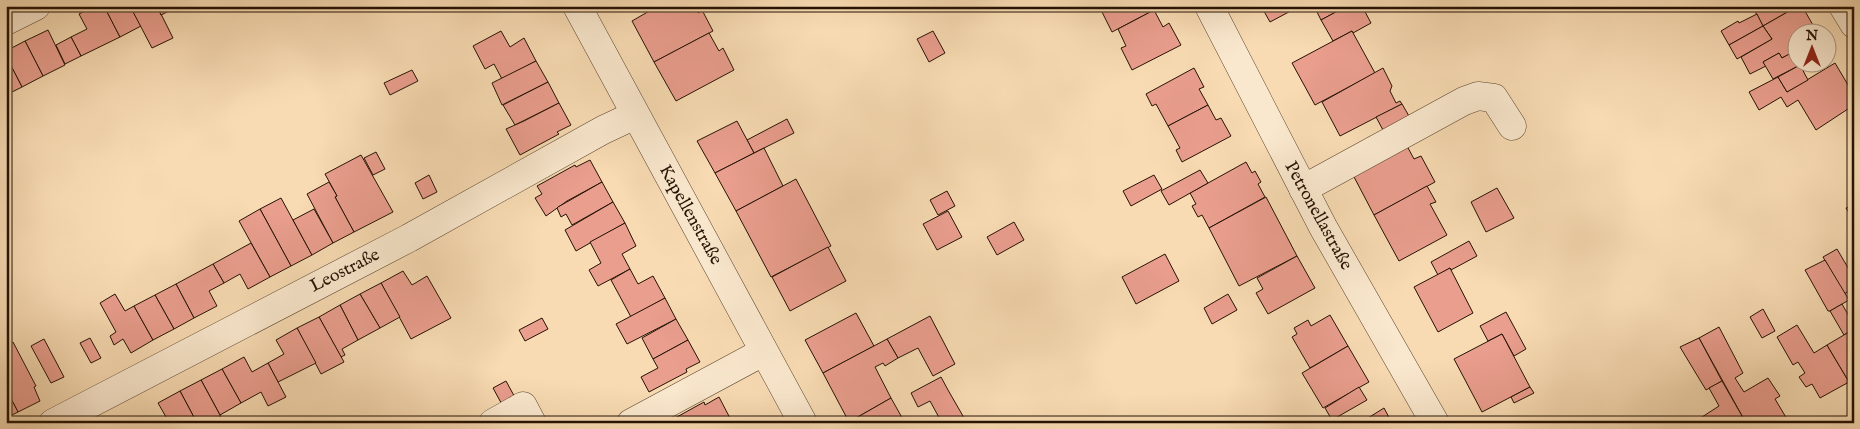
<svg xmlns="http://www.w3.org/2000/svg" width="1860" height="429" font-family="'IM FELL English',serif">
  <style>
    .building { fill: #ea9e8e; stroke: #251203 }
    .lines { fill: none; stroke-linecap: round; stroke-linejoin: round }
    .minor-casing { stroke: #5a442f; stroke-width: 29 }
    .minor { stroke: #fae8ce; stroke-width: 28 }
    .labels { text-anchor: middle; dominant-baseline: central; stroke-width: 4.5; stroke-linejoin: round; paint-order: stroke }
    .street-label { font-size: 18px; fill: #251203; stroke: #fae8ce }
  </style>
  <rect width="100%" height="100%" fill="#f8dbb3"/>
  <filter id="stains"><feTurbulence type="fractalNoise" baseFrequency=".004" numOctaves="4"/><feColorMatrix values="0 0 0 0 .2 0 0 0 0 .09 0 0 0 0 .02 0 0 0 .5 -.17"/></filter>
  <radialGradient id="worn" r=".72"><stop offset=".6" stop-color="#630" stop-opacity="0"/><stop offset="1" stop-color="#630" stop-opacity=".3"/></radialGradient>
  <g class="building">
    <polygon points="94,6 104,6 120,37 81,56 71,37 87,29 79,14"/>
    <polygon points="104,6 130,6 141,26 120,37"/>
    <polygon points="130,6 157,6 173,38 152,48"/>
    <polygon points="157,6 179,6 161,15"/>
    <polygon points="658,6 695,6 698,13 702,10 713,31 654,62 632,21"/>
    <polygon points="1025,6 1037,6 1027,11"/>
    <polygon points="1099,6 1152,6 1154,10 1112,32"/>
    <polygon points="1261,6 1300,6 1270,22"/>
    <polygon points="1314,6 1347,6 1321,20"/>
    <polygon points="1347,6 1362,6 1371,23 1353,33 1352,31 1333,41 1321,20"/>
    <polygon points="1752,6 1798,6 1763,26"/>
    <polygon points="1798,6 1802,6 1817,32 1798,32 1798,50 1782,58 1779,53 1763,62 1766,66 1750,74 1741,57 1772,39 1763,26"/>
    <polygon points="1154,10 1163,27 1169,23 1181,45 1132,70 1121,48 1126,46 1118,29"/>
    <polygon points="1757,14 1763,26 1729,45 1721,31 1738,21 1739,23"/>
    <polygon points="1763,26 1772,39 1737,59 1729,45"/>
    <polygon points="48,30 65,65 43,76 25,41"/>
    <polygon points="501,31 510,47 524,38 536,61 502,79 494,64 485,69 473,46"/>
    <polygon points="933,31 945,53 929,62 917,39"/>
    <polygon points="1352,31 1375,73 1315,105 1292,63"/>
    <polygon points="709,33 719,51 723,48 734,70 676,101 654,62"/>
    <polygon points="71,37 81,56 65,64 56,45"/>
    <polygon points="25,41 43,76 22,87 6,56 6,51"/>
    <polygon points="1793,52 1800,65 1773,79 1763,62 1779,53 1782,58"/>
    <polygon points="6,56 22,87 6,95"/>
    <polygon points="536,61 548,82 502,105 492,83"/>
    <polygon points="1835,63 1854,95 1854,105 1816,130 1798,100 1787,107 1781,97 1759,110 1749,92 1778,77 1787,92"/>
    <polygon points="1800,65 1808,80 1787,92 1778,77"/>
    <polygon points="1194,68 1204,87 1199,89 1208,105 1168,126 1156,104 1152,106 1146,94"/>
    <polygon points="1383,68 1392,86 1390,91 1396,103 1400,101 1402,104 1340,136 1322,102"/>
    <polygon points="412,70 418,81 390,95 384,83"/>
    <polygon points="548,82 559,103 515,125 503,105"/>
    <polygon points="559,103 571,125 557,132 559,134 520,155 506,129 524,121"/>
    <polygon points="1402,104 1409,116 1383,130 1376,117"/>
    <polygon points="1208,105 1216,120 1221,118 1231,136 1182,162 1176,150 1180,148 1168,126"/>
    <polygon points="787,119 794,133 754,153 747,140"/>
    <polygon points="737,121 754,153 715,173 697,141"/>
    <polygon points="1407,146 1414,159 1421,156 1435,182 1374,215 1353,175"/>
    <polygon points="764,148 783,186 736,211 715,173"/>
    <polygon points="376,152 385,169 373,175 364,158"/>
    <polygon points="361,155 393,212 354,232 335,197 337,196 325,174"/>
    <polygon points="590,160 602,182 567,201 546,216 535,198 542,194 537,186 575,165 576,167"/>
    <polygon points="1246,162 1252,173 1255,171 1261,182 1258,184 1265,197 1209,228 1202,215 1198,217 1192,206 1196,204 1190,193"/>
    <polygon points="1200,170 1208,183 1169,205 1161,191"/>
    <polygon points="429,175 437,192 423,199 415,183"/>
    <polygon points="1154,175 1162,189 1131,206 1123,191"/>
    <polygon points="796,179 831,246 771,277 736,211"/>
    <polygon points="329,182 337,196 335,197 354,232 333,243 307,194"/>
    <polygon points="602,182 613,202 572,225 566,214 561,217 557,208 558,207"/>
    <polygon points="1427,186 1436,202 1430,204 1447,235 1399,261 1374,215"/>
    <polygon points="1497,188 1514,218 1486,232 1471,202"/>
    <polygon points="947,191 955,206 938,215 930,200"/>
    <polygon points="1266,197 1297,256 1239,286 1209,228"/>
    <polygon points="281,198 312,255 291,266 260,209"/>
    <polygon points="613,202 625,223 576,251 565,230"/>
    <polygon points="1854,204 1854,221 1846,208"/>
    <polygon points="260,209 291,266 270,277 239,221"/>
    <polygon points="314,209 333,243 312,255 293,220"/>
    <polygon points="948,211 962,237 937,250 923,224"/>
    <polygon points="1014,222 1024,240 997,255 987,237"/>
    <polygon points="625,223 636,246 622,254 630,269 598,286 589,270 601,263 590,242"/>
    <polygon points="1469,241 1477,256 1451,270 1450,268 1438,275 1431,262"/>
    <polygon points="251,243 270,277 248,289 240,274 224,283 213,264"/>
    <polygon points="828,247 846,281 790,311 772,277"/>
    <polygon points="1837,249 1854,278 1854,288 1844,294 1823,257"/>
    <polygon points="1165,254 1179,281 1136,304 1122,277"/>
    <polygon points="1297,256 1315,288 1268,314 1256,293 1263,289 1257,278"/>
    <polygon points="1825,260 1849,300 1830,311 1828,311 1805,270"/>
    <polygon points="213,264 224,283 209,291 217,306 194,318 176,284"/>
    <polygon points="1450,268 1473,313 1438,332 1414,287"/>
    <polygon points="630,269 638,284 653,276 665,298 631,317 611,280"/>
    <polygon points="403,271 412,285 427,276 451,318 411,339 381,283"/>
    <polygon points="381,283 400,317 380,328 360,294"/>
    <polygon points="176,284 194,318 174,329 155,295"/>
    <polygon points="115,294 125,311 134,306 153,340 131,353 123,339 114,345 110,336 116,332 100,303"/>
    <polygon points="360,294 380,328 358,340 340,305"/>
    <polygon points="1228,294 1237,310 1212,324 1204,308"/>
    <polygon points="155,295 174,329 153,340 134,306"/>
    <polygon points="665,298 676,319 627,344 616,324"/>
    <polygon points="1842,304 1854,325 1854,329 1844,335 1830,311"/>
    <polygon points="340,305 358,340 342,349 345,355 341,357 319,317"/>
    <polygon points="1763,309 1775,331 1762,338 1750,317"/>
    <polygon points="1506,312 1526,349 1514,356 1502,334 1488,341 1480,326"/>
    <polygon points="856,313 874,346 823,373 805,340"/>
    <polygon points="1330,315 1348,346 1310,368 1292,337 1297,334 1294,328 1308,320 1311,326"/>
    <polygon points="930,316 955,364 933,376 918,348 898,358 887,339"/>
    <polygon points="319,317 344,362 321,374 297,328"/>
    <polygon points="542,318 548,329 525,341 519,330"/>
    <polygon points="676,319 688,340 653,359 642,338"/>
    <polygon points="1797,325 1814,353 1827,345 1849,382 1820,398 1812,384 1806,387 1799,377 1805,373 1798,362 1793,365 1777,337"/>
    <polygon points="1719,327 1743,373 1735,378 1744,392 1768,378 1780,396 1775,399 1787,419 1780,423 1746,423 1699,338"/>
    <polygon points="297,328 316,363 278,382 268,363 284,354 276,340"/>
    <polygon points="1854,329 1854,379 1849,382 1827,345"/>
    <polygon points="1502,334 1530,387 1482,412 1454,359"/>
    <polygon points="90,338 101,358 91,363 80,343"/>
    <polygon points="1699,338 1722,381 1706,390 1680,347"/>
    <polygon points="44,339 64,377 51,383 31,346"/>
    <polygon points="887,339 898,358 885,366 883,363 875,367 891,398 849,422 823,373"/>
    <polygon points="688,340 700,362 686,369 687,372 649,392 641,377 658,368 653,359"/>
    <polygon points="13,342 36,386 34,387 40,401 18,412 6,389 6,375 10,373 6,366 6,345"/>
    <polygon points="1348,346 1369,382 1323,408 1302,373"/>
    <polygon points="244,357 252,372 268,363 286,397 268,406 261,392 241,403 222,369"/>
    <polygon points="222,369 241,403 220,415 201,380"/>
    <polygon points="941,377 948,390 967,423 942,423 930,401 918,407 911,393"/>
    <polygon points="201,380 220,415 223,423 197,423 180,391"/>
    <polygon points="506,381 518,403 505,410 493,388"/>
    <polygon points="1722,381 1746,423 1702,423 1699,419 1719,406 1709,388"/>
    <polygon points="1359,387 1367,400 1332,420 1325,408"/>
    <polygon points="1530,387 1534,393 1514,403 1511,397"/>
    <polygon points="6,389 18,412 6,418"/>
    <polygon points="180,391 197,423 157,423 166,417 158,403"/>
    <polygon points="719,397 731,420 725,423 666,423 704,402 705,405"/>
    <polygon points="891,398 905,423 850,423 849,422"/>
    <polygon points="1384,408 1392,423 1360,423"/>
  </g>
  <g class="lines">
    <defs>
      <g id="minor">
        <polyline points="577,6 803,423"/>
        <polyline points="1209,6 1323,227 1435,423"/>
        <polyline points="1843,6 1854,24"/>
        <polyline points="6,21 36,6"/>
        <polyline points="1303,189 1464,101 1478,96 1494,98 1512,126"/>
        <polyline points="53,423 409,238 603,130 635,115"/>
        <polyline points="493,423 523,406 532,423"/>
        <polyline points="631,423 763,352"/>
      </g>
    </defs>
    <use href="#minor" class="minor-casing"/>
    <use href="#minor" class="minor"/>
  </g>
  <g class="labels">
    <g class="street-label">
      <text transform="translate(690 215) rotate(61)">Kapellenstraße</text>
      <text transform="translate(1318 216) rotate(61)">Petronellastraße</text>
      <text transform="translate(345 271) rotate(-27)">Leostraße</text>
    </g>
  </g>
  <rect width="1860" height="429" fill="none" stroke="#f8dbb3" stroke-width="25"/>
  <rect x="8" y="8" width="1845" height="414" fill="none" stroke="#251203" stroke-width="2.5"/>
  <rect x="12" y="12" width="1835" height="404" fill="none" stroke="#251203"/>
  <g transform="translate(1812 48)"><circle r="24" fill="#fae8ce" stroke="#a5927d"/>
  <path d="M0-4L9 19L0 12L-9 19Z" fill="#8f2418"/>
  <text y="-8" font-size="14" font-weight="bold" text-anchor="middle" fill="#251203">N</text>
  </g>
  <rect width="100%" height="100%" filter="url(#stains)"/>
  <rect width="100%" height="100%" fill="url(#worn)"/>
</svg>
